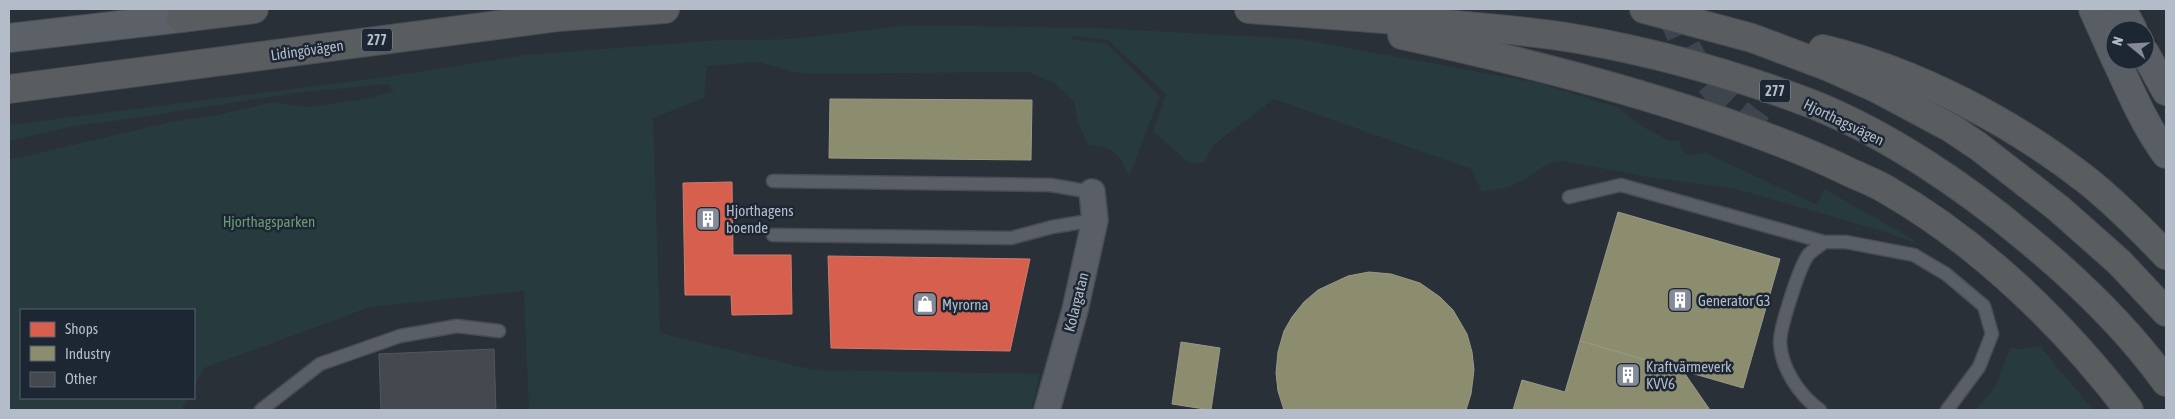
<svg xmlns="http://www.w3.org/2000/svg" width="2175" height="419" font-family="'Asap Condensed',sans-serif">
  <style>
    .green { fill: #273a3e }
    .shops { fill: #d6604d; stroke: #cc7c72 }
    .industry { fill: #8c8c6e; stroke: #989a89 }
    .building { fill: #444950; stroke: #52575f }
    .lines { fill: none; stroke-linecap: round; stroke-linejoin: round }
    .motorway-tunnel { stroke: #3f454e; stroke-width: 28; stroke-dasharray: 28 14; stroke-linecap: butt }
    .service-casing { stroke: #484c53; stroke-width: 15 }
    .minor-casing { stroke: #484c53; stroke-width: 28 }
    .secondary-casing { stroke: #484c53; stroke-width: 30 }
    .primary-casing { stroke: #484c55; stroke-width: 30 }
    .motorway-casing { stroke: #474c53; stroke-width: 30 }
    .service { stroke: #5a5e66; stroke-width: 12 }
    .minor { stroke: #5a5e66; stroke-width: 25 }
    .secondary { stroke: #595d64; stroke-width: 28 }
    .primary { stroke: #5c6168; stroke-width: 28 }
    .motorway { stroke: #5a5d60; stroke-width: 28 }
    .labels { text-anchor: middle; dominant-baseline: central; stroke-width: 5; stroke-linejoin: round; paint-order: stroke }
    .shield { fill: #1d2633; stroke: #878f9c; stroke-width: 1 }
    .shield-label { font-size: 14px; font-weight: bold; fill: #b4bcc9 }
    .street-label { font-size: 15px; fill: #b4bcc9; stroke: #1d2633 }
    .poi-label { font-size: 15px; fill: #b4bcc9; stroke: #1d2633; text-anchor: start }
    .park-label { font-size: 15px; fill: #6b9a76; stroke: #1d2633 }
  </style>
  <rect width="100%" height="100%" fill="#2a3038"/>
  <g class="green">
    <path d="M911 25 1096 28 1299 39 1539 83 1619 108 1642 126 1667 140 1670 141 1680 140V146L1686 155 1706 153 1817 205 1824 189 1911 238 1918 244 1879 230 1736 189 1648 177 1563 161 1547 164 1524 180 1508 187 1482 192 1471 169 1274 99 1213 145 1205 162 1191 164 1153 132 1166 94 1108 40 1071 36 1072 39 1107 44 1160 97 1129 176C1119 154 1115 147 1089 145L1079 125 1074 101 1054 83 1028 72 810 74 794 72 759 62 707 66 704 98 653 118 660 333 814 370 1040 374 1031 410H529L524 291 370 307 204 368 194 386V310H21V398H188L181 410H9V160L175 121 213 116 273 102 308 107 372 98 394 91 388 84 295 93 129 119 74 126 9 141V125L392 76 526 55 720 40 791 39Z"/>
    <polygon points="2040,346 2093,410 1976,410 1996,385 2010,348 2021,349"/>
  </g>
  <g class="shops">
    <polygon points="732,182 733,255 791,255 792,314 732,315 731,295 685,295 683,183"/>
    <polygon points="828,256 1030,259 1010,351 831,348"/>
  </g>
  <g class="industry">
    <polygon points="830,99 1032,100 1031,160 829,158"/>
    <polygon points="1618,212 1780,259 1743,388 1580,341"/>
    <polygon points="1369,272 1391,274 1420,283 1440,297 1453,310 1467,334 1472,352 1474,370 1471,394 1466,410 1284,410 1278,391 1276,373 1278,352 1284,331 1292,317 1304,302 1318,290 1348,276"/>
    <polygon points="1580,341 1683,371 1710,410 1513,410 1522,380 1565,392"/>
    <polygon points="1181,342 1220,348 1211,410 1172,404"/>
  </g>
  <polygon class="building" points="494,349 496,410 381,410 379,354"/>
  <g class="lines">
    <path class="motorway-tunnel" d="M1670 9C1689 64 1718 101 1766 133"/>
    <defs>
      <g id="service">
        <polyline points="773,181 1050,185 1092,192"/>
        <polyline points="1569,197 1621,185 1824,242 1846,242 1914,255 1946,274 1984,306 1992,334 1979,367 1947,410"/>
        <polyline points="773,235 1011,238 1052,227 1095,220"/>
        <polyline points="261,410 320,364 400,336 457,326 499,331"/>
        <path d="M1820 410C1799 395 1781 368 1780 342 1780 328 1800 264 1809 254 1813 250 1820 246 1824 242"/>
      </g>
      <polyline id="minor" points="1047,410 1075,310 1095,220 1092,192"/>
      <g id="secondary">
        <polyline points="2093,9 2115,58"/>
        <polyline points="2122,9 2133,30"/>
        <polyline points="2145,53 2166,91"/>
        <path d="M2116 60C2131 92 2145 126 2166 154"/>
      </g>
      <polyline id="primary" points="9,38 181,18"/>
      <g id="motorway">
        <path d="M1249 9C1307 13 1365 18 1424 22 1475 27 1527 30 1578 39 1658 53 1736 75 1812 104 1887 134 1964 186 2026 238 2077 280 2127 328 2166 382"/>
        <polyline points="1644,9 1752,38 1829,67 1876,88 1951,128 1978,146 2058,208 2119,262 2166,312"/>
        <polyline points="181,18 254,9"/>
        <path d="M1402 35C1504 57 1605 82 1704 115 1752 131 1799 148 1845 170 1859 177 1874 182 1887 190 1981 244 2064 325 2129 410"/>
        <path d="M1823 49C1916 71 2014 123 2089 182 2116 204 2142 230 2166 255"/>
        <polyline points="9,89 558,17 665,9"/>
      </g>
    </defs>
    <use href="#service" class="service-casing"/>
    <use href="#minor" class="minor-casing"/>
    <use href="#secondary" class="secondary-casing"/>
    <use href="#primary" class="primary-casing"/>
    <use href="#motorway" class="motorway-casing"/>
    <use href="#service" class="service"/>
    <use href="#minor" class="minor"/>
    <use href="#secondary" class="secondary"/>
    <use href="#primary" class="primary"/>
    <use href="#motorway" class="motorway"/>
  </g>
  <defs>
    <symbol id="building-square" viewBox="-11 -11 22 22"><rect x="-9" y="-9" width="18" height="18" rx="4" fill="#848b96" stroke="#1d2633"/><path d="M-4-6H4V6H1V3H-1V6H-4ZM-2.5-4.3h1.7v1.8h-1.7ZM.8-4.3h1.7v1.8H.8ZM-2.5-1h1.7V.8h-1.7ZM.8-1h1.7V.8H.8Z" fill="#fff"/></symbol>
    <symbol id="shop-square" viewBox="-11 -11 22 22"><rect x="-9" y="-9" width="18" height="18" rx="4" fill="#848b96" stroke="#1d2633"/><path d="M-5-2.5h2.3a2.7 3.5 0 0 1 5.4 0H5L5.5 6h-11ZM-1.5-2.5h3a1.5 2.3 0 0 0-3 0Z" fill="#fff"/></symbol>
  </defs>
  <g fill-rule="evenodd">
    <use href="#building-square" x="694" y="205" width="28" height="28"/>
    <use href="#building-square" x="1666" y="286" width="28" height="28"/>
    <use href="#shop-square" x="911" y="290" width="28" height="28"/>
    <use href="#building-square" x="1614" y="361" width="28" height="28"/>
  </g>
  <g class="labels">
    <g class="shield">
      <rect x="362" y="28.5" width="30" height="23" rx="4"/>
      <rect x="1760" y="79.5" width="30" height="23" rx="4"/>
    </g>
    <g class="shield-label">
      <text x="377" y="40">277</text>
      <text x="1775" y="91">277</text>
    </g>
    <g class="street-label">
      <text transform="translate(307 50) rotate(-8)">Lidingövägen</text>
      <text transform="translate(1844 122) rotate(26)">Hjorthagsvägen</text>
      <text transform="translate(1076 302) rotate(-76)">Kolargatan</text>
    </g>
    <g class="poi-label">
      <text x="726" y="210">Hjorthagens<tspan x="726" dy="17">boende</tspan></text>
      <text x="1698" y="300">Generator G3</text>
      <text x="942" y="304">Myrorna</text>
      <text x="1646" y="366">Kraftvärmeverk<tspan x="1646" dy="17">KVV6</tspan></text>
    </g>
    <g class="park-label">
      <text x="269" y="221">Hjorthagsparken</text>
    </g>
  </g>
  <rect width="2175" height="419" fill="none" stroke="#b4bcc9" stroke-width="20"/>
  <rect x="20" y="309" width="175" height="90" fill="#1d2633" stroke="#59626f"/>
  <rect x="30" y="322" width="25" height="15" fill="#d6604d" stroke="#59626f"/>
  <text x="65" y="334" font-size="15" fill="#b4bcc9">Shops</text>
  <rect x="30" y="346" width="25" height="15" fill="#8c8c6e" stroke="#59626f"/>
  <text x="65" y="359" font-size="15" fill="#b4bcc9">Industry</text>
  <rect x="30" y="372" width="25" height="15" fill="#444950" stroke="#59626f"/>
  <text x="65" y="384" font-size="15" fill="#b4bcc9">Other</text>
  <g transform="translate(2130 45) rotate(288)"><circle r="24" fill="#1d2633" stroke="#59626f"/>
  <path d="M0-4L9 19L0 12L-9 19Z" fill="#848b96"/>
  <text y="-8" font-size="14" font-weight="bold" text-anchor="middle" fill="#b4bcc9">N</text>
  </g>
</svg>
